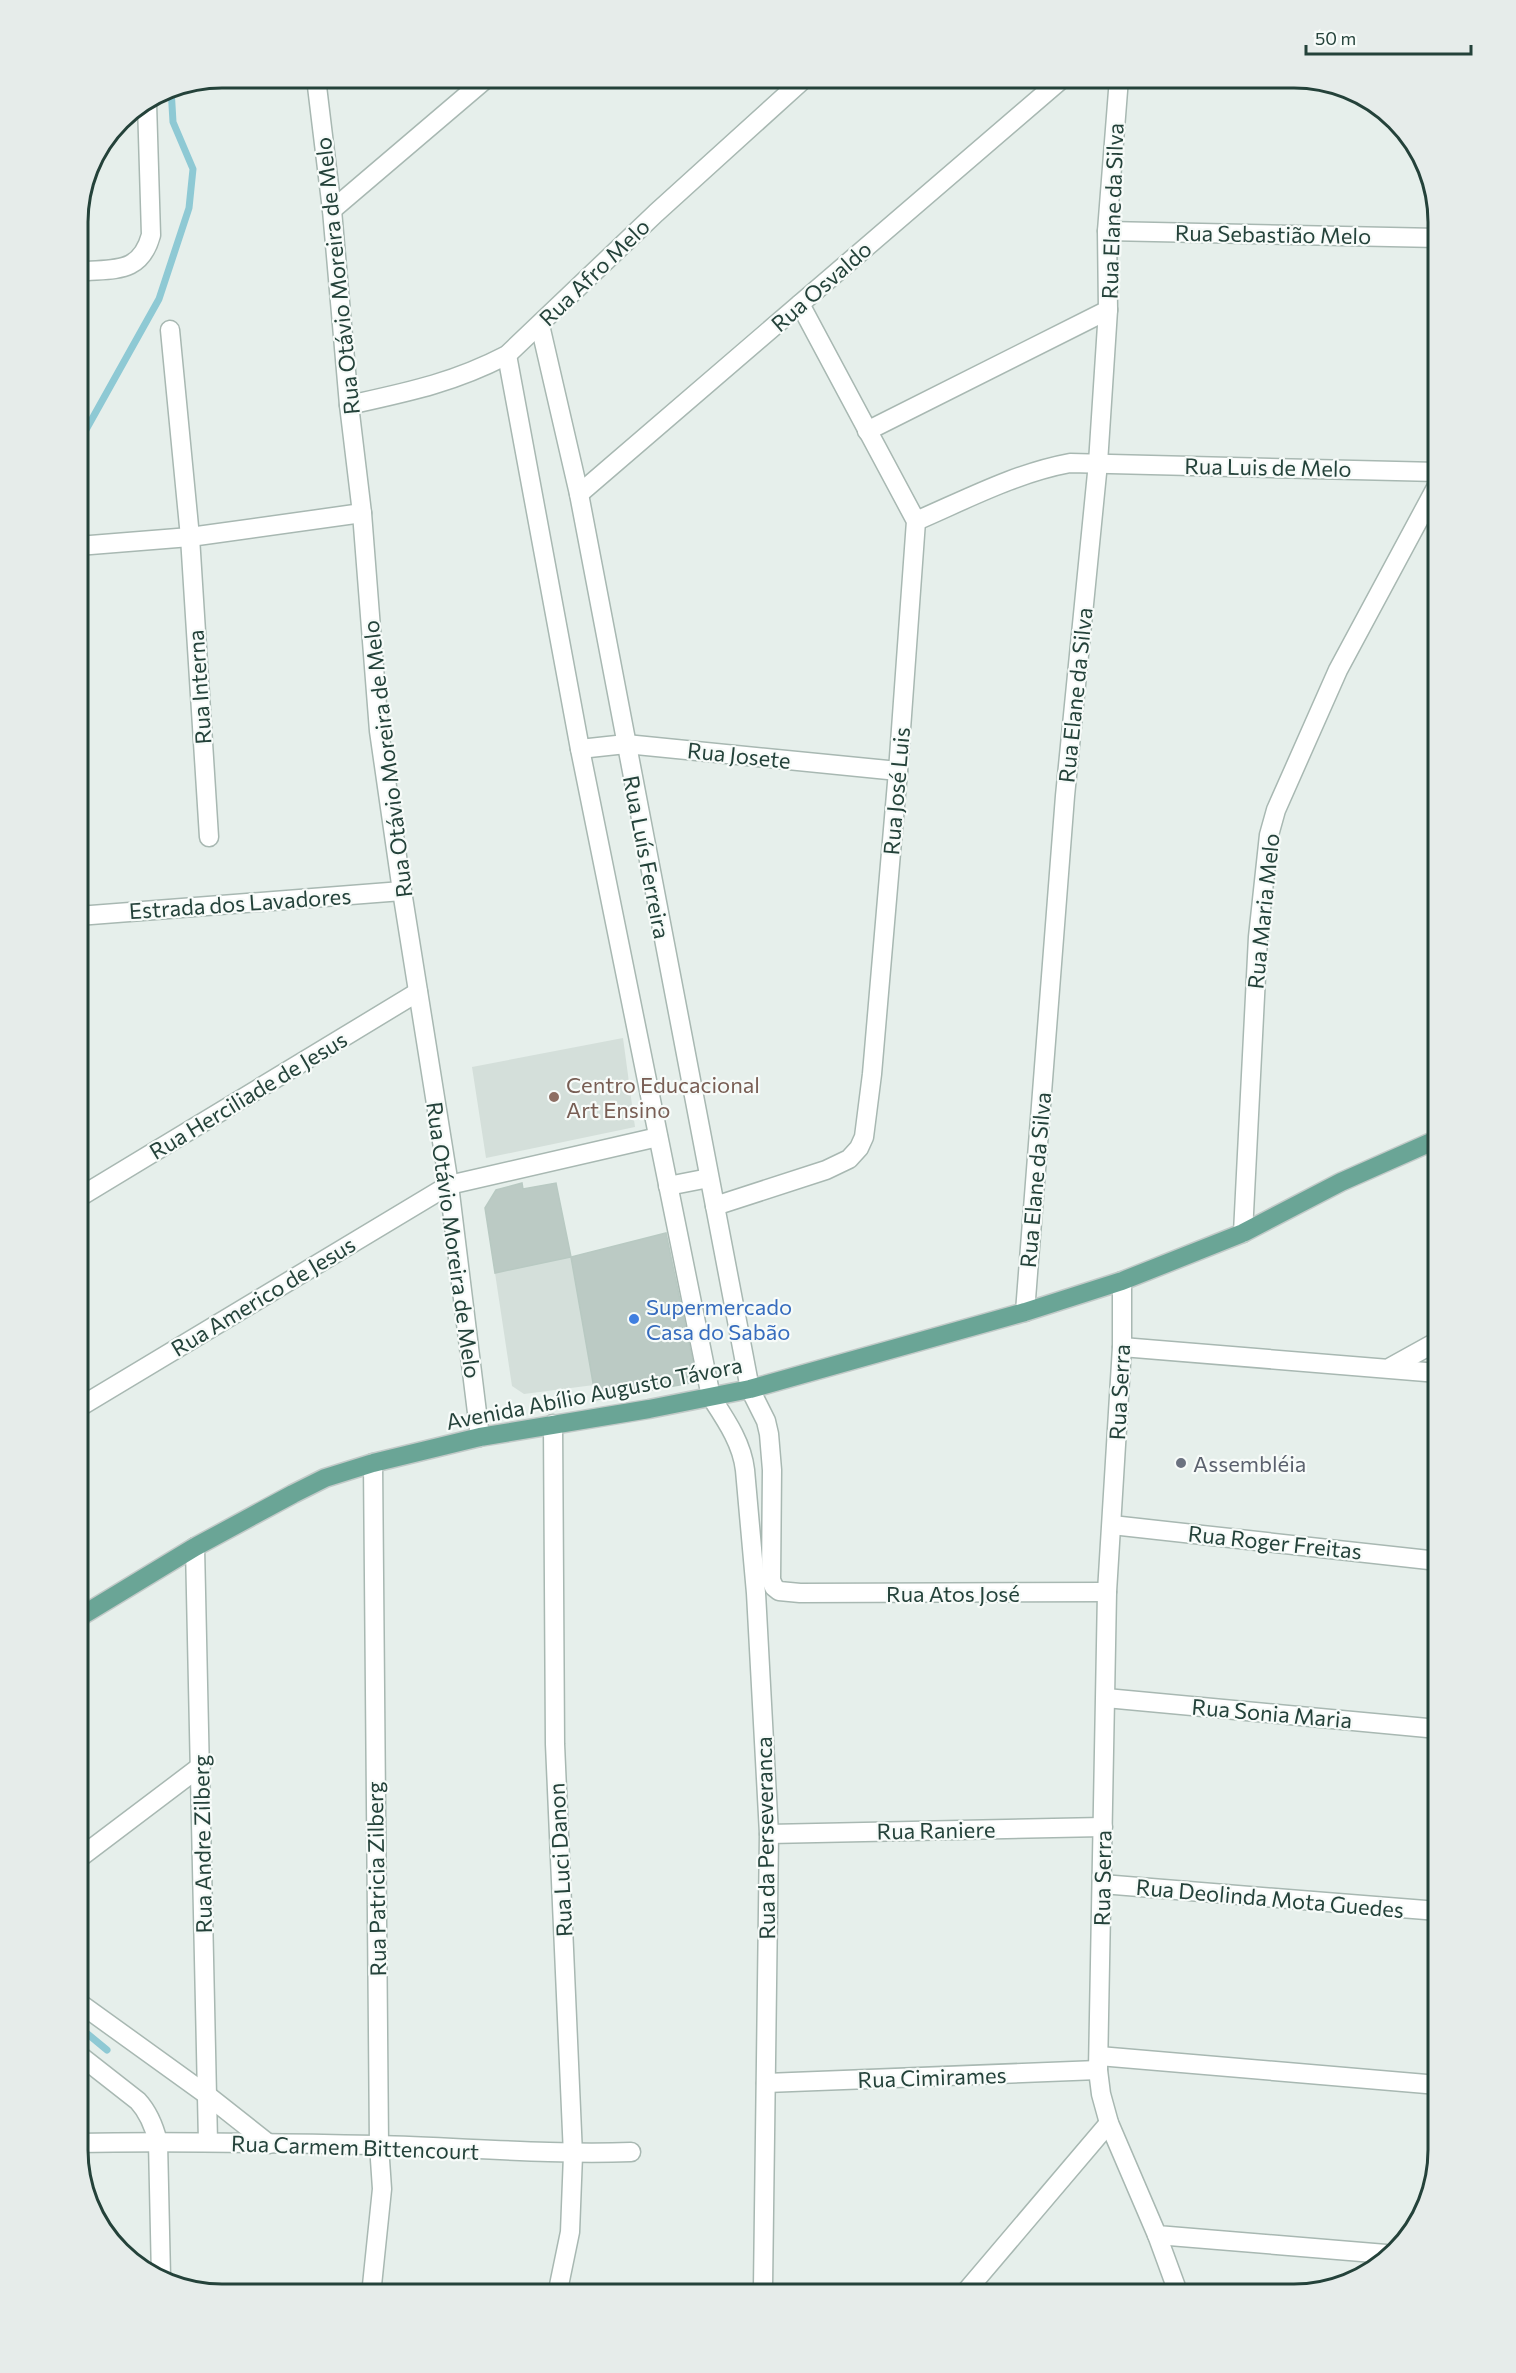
<svg xmlns="http://www.w3.org/2000/svg" width="1516" height="2373" font-family="Commissioner,sans-serif">
  <style>
    .built { fill: #d4dfda }
    .lines { fill: none; stroke-linecap: round; stroke-linejoin: round }
    .stream { stroke: #8ec9d4; stroke-width: 7 }
    .building { fill: #bbcac4; stroke: #b8c9c2; stroke-width: 1.5 }
    .minor-casing { stroke: #a8b8b2; stroke-width: 21 }
    .tertiary-casing { stroke: #a8b8b2; stroke-width: 21 }
    .primary-casing { stroke: #c2cac8; stroke-width: 21 }
    .minor { stroke: #fff; stroke-width: 18 }
    .tertiary { stroke: #fff; stroke-width: 18 }
    .primary { stroke: #6aa596; stroke-width: 18 }
    .education-dot { fill: #8d6e63; stroke: #f7fbf9; stroke-width: 2 }
    .shop-dot { fill: #3f7fe0; stroke: #f7fbf9; stroke-width: 2 }
    .worship-dot { fill: #6b7280; stroke: #f7fbf9; stroke-width: 2 }
    .labels { text-anchor: middle; dominant-baseline: central; stroke-width: 4.5; stroke-linejoin: round; paint-order: stroke }
    .street-label { font-size: 22px; fill: #24423a; stroke: #f7fbf9 }
    .education-label { font-size: 22px; fill: #785e54; stroke: #f7fbf9; text-anchor: start }
    .shop-label { font-size: 22px; fill: #366cbe; stroke: #f7fbf9; text-anchor: start }
    .worship-label { font-size: 22px; fill: #5b616d; stroke: #f7fbf9; text-anchor: start }
    .rim { fill: none; stroke: #24423a; stroke-width: 3 }
  </style>
  <rect width="100%" height="100%" fill="#e6efeb"/>
  <g class="built">
    <polygon points="623,1038 635,1127 486,1158 472,1067"/>
    <polygon points="571,1257 594,1385 524,1394 512,1386 495,1273"/>
  </g>
  <g class="lines">
    <g class="stream">
      <polyline points="78,444 159,299 189,208 193,169 173,122 171,88"/>
      <polyline points="78,2026 107,2050"/>
    </g>
  </g>
  <g class="building">
    <polygon points="522,1183 523,1189 556,1183 571,1257 495,1273 485,1208 496,1190"/>
    <polygon points="666,1233 697,1382 596,1400 571,1257"/>
  </g>
  <g class="lines">
    <defs>
      <g id="minor">
        <polyline points="332,210 487,78"/>
        <polyline points="1107,231 1438,238"/>
        <path d="M78 272C114 268 140 275 151 235L147 103"/>
        <polyline points="540,325 579,494 750,1389 766,1421 769,1434 772,1470 771,1580 774,1587 779,1591 800,1593 1107,1592"/>
        <polyline points="170,330 190,537 209,837"/>
        <path d="M507 355 580 749 711 1397C726 1420 742 1443 745 1470L756 1593 769 1834 763 2287"/>
        <path d="M349 405C408 392 453 383 507 355L656 213 805 78"/>
        <polyline points="867,431 1108,310"/>
        <polyline points="579,494 1063,78"/>
        <path d="M916 521C967 499 1016 473 1070 463L1438 472"/>
        <polyline points="78,546 190,537 362,513"/>
        <polyline points="580,749 626,744 898,771"/>
        <polyline points="78,916 402,891"/>
        <polyline points="668,1186 709,1178"/>
        <polyline points="78,1198 418,992"/>
        <polyline points="715,1206 826,1170 849,1159 859,1148 864,1137 872,1074 898,771 916,521 800,304"/>
        <polyline points="1243,1233 1258,937 1269,835 1276,810 1338,670 1438,484"/>
        <polyline points="1122,1281 1122,1347 1107,1592 1098,2070 1101,2094 1109,2123 1157,2235 1386,2254"/>
        <polyline points="1025,1312 1065,796 1098,463 1108,310 1107,231 1119,78"/>
        <polyline points="1122,1347 1438,1373"/>
        <polyline points="1391,1367 1438,1341"/>
        <polyline points="78,1408 449,1185 658,1137"/>
        <polyline points="553,1424 555,1744 573,2155 570,2232 557,2295"/>
        <polyline points="1112,1525 1438,1561"/>
        <polyline points="195,1547 208,2142"/>
        <polyline points="1106,1698 1438,1729"/>
        <polyline points="769,1834 1103,1827"/>
        <polyline points="78,1859 201,1766"/>
        <polyline points="1102,1884 1438,1911"/>
        <polyline points="78,2002 207,2095 269,2144"/>
        <path d="M78 2054 138 2101C149 2113 154 2126 158 2142L161 2277"/>
        <polyline points="1099,2056 1438,2085"/>
        <polyline points="766,2083 1098,2070"/>
        <path d="M78 2143C178 2141 278 2143 377 2145 462 2147 546 2155 631 2152"/>
        <polyline points="1157,2235 1179,2295"/>
        <polyline points="371,2295 382,2189 379,2145 373,1463"/>
        <polyline points="963,2295 1109,2123"/>
      </g>
      <polyline id="tertiary" points="316,78 332,210 349,405 362,513 379,731 402,891 449,1185 480,1437"/>
      <polyline id="primary" points="78,1618 195,1547 293,1494 325,1478 373,1463 480,1437 649,1409 750,1389 1025,1312 1122,1281 1243,1233 1341,1182 1438,1139"/>
    </defs>
    <use href="#minor" class="minor-casing"/>
    <use href="#tertiary" class="tertiary-casing"/>
    <use href="#primary" class="primary-casing"/>
    <use href="#minor" class="minor"/>
    <use href="#tertiary" class="tertiary"/>
    <use href="#primary" class="primary"/>
  </g>
  <circle class="education-dot" cx="554" cy="1097" r="6"/>
  <circle class="shop-dot" cx="634" cy="1319" r="6"/>
  <circle class="worship-dot" cx="1181" cy="1463" r="6"/>
  <g class="labels">
    <g class="street-label">
      <text transform="translate(1112 211) rotate(-88)">Rua Elane da Silva</text>
      <text transform="translate(1273 234) rotate(1)">Rua Sebastião Melo</text>
      <text transform="translate(594 272) rotate(-44)">Rua Afro Melo</text>
      <text transform="translate(337 276) rotate(-96)">Rua Otávio Moreira de Melo</text>
      <text transform="translate(821 286) rotate(-41)">Rua Osvaldo</text>
      <text transform="translate(1268 467) rotate(1)">Rua Luis de Melo</text>
      <text transform="translate(199 687) rotate(-94)">Rua Interna</text>
      <text transform="translate(1075 695) rotate(-84)">Rua Elane da Silva</text>
      <text transform="translate(739 755) rotate(6)">Rua Josete</text>
      <text transform="translate(387 759) rotate(-97)">Rua Otávio Moreira de Melo</text>
      <text transform="translate(896 791) rotate(-85)">Rua José Luis</text>
      <text transform="translate(647 857) rotate(79)">Rua Luís Ferreira</text>
      <text transform="translate(240 903) rotate(-4)">Estrada dos Lavadores</text>
      <text transform="translate(1263 911) rotate(-84)">Rua Maria Melo</text>
      <text transform="translate(248 1095) rotate(-31)">Rua Herciliade de Jesus</text>
      <text transform="translate(1035 1180) rotate(-85)">Rua Elane da Silva</text>
      <text transform="translate(454 1240) rotate(82)">Rua Otávio Moreira de Melo</text>
      <text transform="translate(263 1296) rotate(-31)">Rua Americo de Jesus</text>
      <text transform="translate(1119 1392) rotate(-87)">Rua Serra</text>
      <text transform="translate(594 1393) rotate(-11)">Avenida Abílio Augusto Távora</text>
      <text transform="translate(1275 1542) rotate(6)">Rua Roger Freitas</text>
      <text x="953" y="1593">Rua Atos José</text>
      <text transform="translate(1272 1713) rotate(5)">Rua Sonia Maria</text>
      <text transform="translate(936 1830) rotate(-1)">Rua Raniere</text>
      <text transform="translate(765 1838) rotate(-91)">Rua da Perseveranca</text>
      <text transform="translate(202 1844) rotate(-91)">Rua Andre Zilberg</text>
      <text transform="translate(560 1860) rotate(-93)">Rua Luci Danon</text>
      <text transform="translate(1102 1878) rotate(-89)">Rua Serra</text>
      <text transform="translate(376 1879) rotate(-91)">Rua Patricia Zilberg</text>
      <text transform="translate(1270 1898) rotate(5)">Rua Deolinda Mota Guedes</text>
      <text transform="translate(932 2077) rotate(-2)">Rua Cimirames</text>
      <text transform="translate(355 2147) rotate(2)">Rua Carmem Bittencourt</text>
    </g>
    <g class="education-label">
      <text x="566" y="1084">Centro Educacional<tspan x="566" dy="25">Art Ensino</tspan></text>
    </g>
    <g class="shop-label">
      <text x="646" y="1306">Supermercado<tspan x="646" dy="25">Casa do Sabão</tspan></text>
    </g>
    <g class="worship-label">
      <text x="1193" y="1463">Assembléia</text>
    </g>
  </g>
  <path d="M0 0H1516V2373H0ZM222 88H1294A134 134 0 0 1 1428 222V2150A134 134 0 0 1 1294 2284H222A134 134 0 0 1 88 2150V222A134 134 0 0 1 222 88Z" fill="#e6ecea" fill-rule="evenodd"/>
  <path class="rim" d="M222 88H1294A134 134 0 0 1 1428 222V2150A134 134 0 0 1 1294 2284H222A134 134 0 0 1 88 2150V222A134 134 0 0 1 222 88Z"/>
  <path d="M1306 45v9h165v-9" fill="none" stroke="#24423a" stroke-width="3"/>
  <text x="1315" y="45" font-size="18" fill="#24423a" stroke="#f7fbf9" stroke-width="4.5" paint-order="stroke">50 m</text>
</svg>
